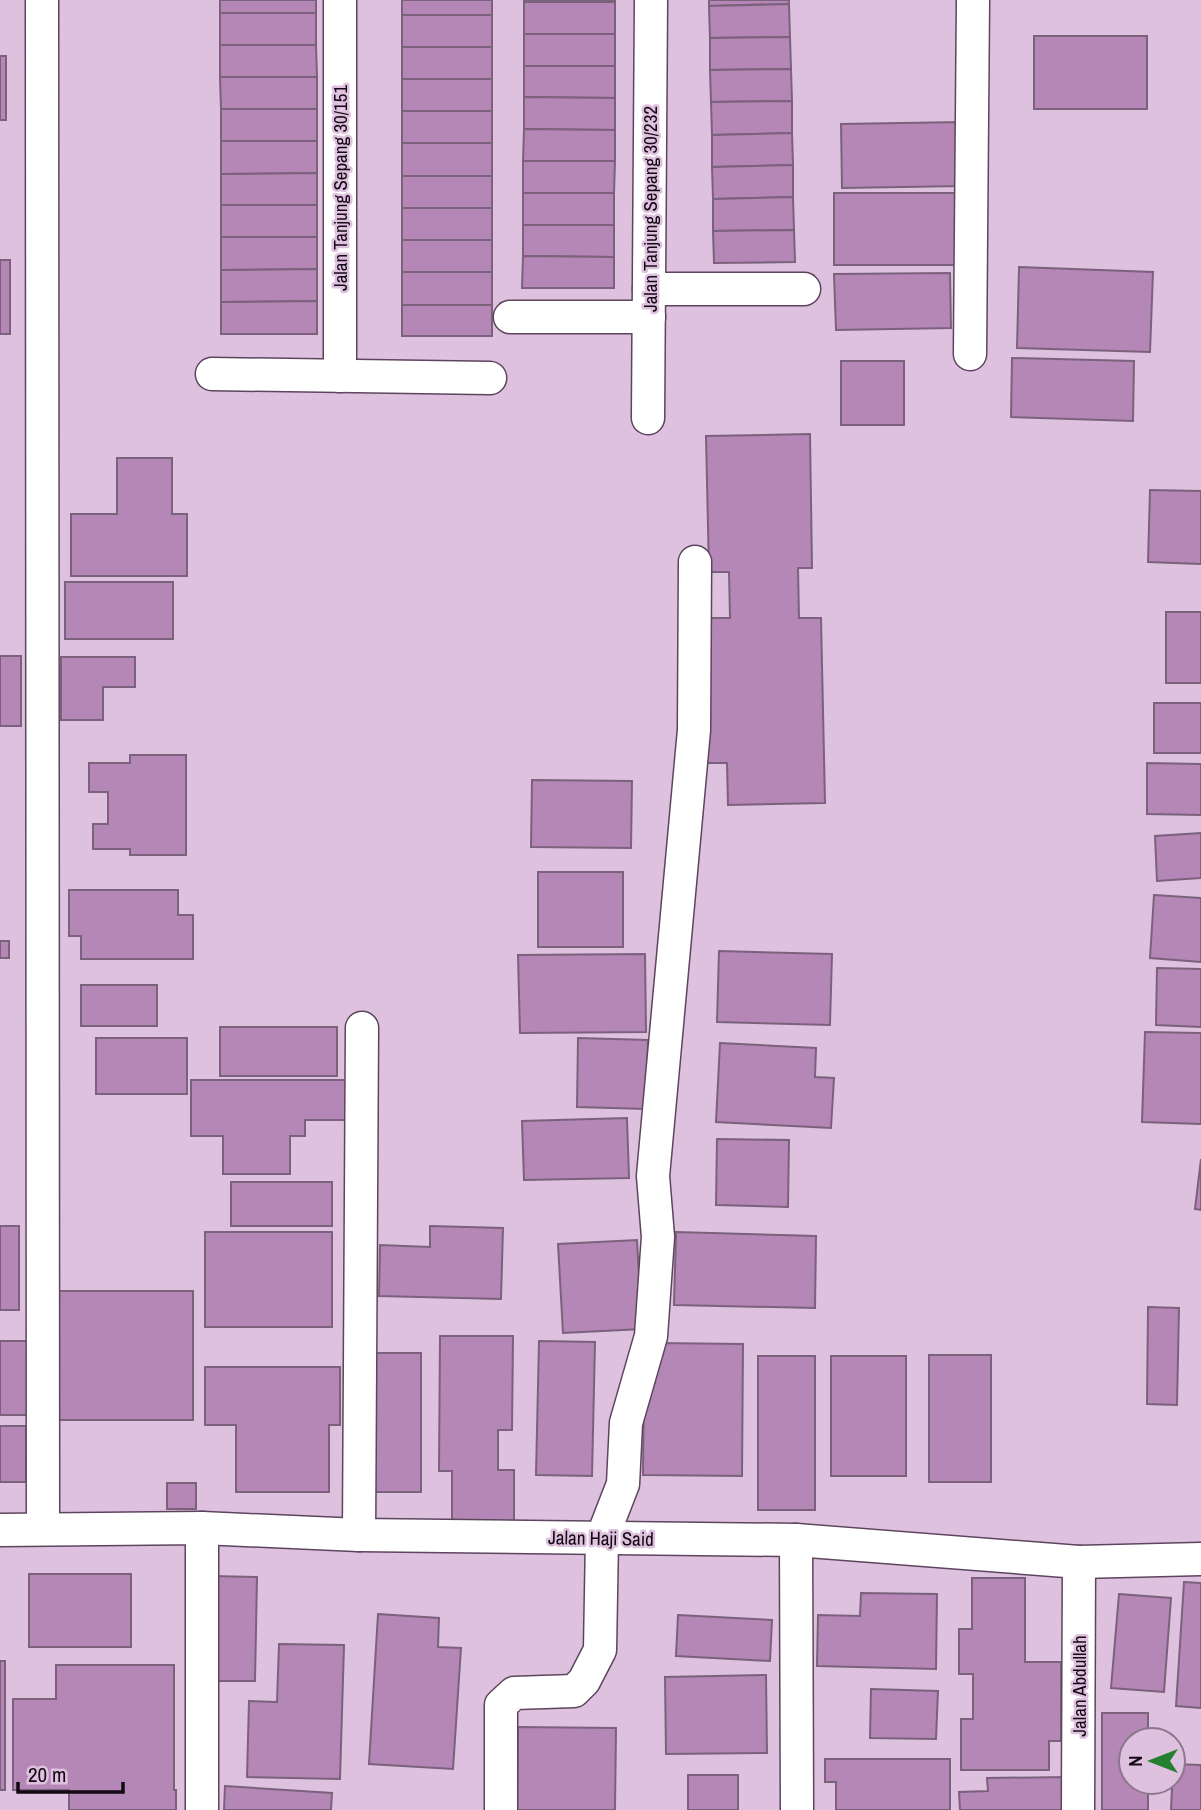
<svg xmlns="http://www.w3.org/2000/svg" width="1201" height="1810" font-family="'Archivo Narrow',sans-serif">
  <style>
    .building { fill: #b487b6; stroke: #7b617c; stroke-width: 2 }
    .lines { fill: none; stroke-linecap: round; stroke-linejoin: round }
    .minor-casing { stroke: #5d455e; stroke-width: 35 }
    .minor { stroke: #fff; stroke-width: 32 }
    .labels { text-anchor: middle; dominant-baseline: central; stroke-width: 5; stroke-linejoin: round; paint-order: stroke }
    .street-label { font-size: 19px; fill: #130913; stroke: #dec1df }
  </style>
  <rect width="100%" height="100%" fill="#dec1df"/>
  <g class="building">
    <rect x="220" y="0" width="96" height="13"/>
    <rect x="402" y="0" width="90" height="15"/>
    <rect x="524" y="0" width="91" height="2"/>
    <polygon points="709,0 789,0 789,4 709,6"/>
    <rect x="524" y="2" width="91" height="32"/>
    <polygon points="789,4 790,37 710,38 709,6"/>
    <rect x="220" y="13" width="96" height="32"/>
    <rect x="402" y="15" width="90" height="32"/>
    <rect x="524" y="34" width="91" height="32"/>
    <rect x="1034" y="36" width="113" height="73"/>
    <polygon points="790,37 791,69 710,70 710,38"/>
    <polygon points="220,45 316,45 317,77 220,77"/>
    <rect x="402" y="47" width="90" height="32"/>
    <rect x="0" y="56" width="6" height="64"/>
    <polygon points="524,66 615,66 615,98 524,97"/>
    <polygon points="791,69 792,101 711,102 710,70"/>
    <polygon points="220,77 317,77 317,109 221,109"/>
    <rect x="402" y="79" width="90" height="32"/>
    <polygon points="524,97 615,98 615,130 524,129"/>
    <polygon points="792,101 792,133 712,135 711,102"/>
    <rect x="221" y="109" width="96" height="32"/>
    <rect x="402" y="111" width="90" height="32"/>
    <polygon points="962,122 963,186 842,188 841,124"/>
    <polygon points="524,129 615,130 615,161 523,161"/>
    <polygon points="792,133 793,165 712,167 712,135"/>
    <polygon points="221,141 317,141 317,173 221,174"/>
    <rect x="402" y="143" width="90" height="33"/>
    <polygon points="523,161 615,161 614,193 523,193"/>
    <polygon points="793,165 793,197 713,199 712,167"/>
    <polygon points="317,173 317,205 221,205 221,174"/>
    <rect x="402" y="176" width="90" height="32"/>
    <rect x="523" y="193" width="91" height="32"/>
    <rect x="834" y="193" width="132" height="72"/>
    <polygon points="793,197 794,230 713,231 713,199"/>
    <rect x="221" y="205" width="96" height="32"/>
    <rect x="402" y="208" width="90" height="32"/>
    <polygon points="523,225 614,225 614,257 523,256"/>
    <polygon points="794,230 795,262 714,263 713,231"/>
    <polygon points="221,237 317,237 317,269 221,270"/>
    <rect x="402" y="240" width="90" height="32"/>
    <polygon points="523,256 614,257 614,288 522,288"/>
    <rect x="0" y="260" width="10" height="74"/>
    <polygon points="1019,267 1153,272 1150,352 1017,348"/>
    <polygon points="317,269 317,301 221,302 221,270"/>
    <rect x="402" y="272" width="90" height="33"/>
    <polygon points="950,273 951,328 836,330 834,274"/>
    <polygon points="317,301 317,334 221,334 221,302"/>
    <rect x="402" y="305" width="90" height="31"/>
    <polygon points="1012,358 1134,361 1133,421 1011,417"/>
    <rect x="841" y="361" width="63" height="64"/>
    <polygon points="810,434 812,568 798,568 799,618 821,618 825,803 728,805 727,763 705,763 702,618 730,618 729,572 709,572 706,436"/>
    <polygon points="117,458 172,458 172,514 187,514 187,576 71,576 71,514 117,514"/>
    <polygon points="1150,490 1201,491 1201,564 1148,562"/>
    <rect x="65" y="582" width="108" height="57"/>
    <rect x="1166" y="612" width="35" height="71"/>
    <rect x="0" y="656" width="21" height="70"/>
    <polygon points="61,657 135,657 135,687 103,687 103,720 61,720"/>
    <rect x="1154" y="703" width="47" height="50"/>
    <polygon points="130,755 186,755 186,855 130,855 130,849 93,849 93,824 108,824 108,792 89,792 89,763 130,763"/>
    <polygon points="1147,763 1201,764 1201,815 1147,814"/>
    <polygon points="532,780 632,781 631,848 531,847"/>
    <polygon points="1201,833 1201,878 1157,881 1155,836"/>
    <rect x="538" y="872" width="85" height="75"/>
    <polygon points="69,890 178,890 178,915 193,915 193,959 81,959 81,936 69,936"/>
    <polygon points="1154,895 1201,898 1201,962 1150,958"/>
    <rect x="0" y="941" width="9" height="17"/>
    <polygon points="719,951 832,954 830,1025 717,1022"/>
    <polygon points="645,954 646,1032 520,1033 518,955"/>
    <polygon points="1157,968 1201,969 1201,1027 1156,1025"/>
    <rect x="81" y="985" width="76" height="41"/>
    <rect x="220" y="1027" width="117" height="49"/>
    <polygon points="1145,1032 1201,1033 1201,1124 1142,1122"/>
    <rect x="96" y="1038" width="91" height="56"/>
    <polygon points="578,1038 648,1040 646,1109 577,1107"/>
    <polygon points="720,1043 816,1048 815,1077 834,1078 831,1128 716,1122"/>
    <polygon points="191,1080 347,1080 347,1120 305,1120 305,1136 290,1136 290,1174 223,1174 223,1136 191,1136"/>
    <polygon points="627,1118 629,1178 524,1180 522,1121"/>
    <polygon points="717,1139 789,1140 788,1207 716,1205"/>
    <polygon points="1201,1159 1201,1210 1195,1209"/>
    <rect x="231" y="1182" width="101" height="44"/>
    <rect x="0" y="1226" width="19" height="84"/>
    <polygon points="430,1226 503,1228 501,1299 379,1296 380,1245 430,1247"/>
    <rect x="205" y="1232" width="127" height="95"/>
    <polygon points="676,1232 816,1236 815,1308 674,1305"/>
    <polygon points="637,1240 642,1329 563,1333 558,1244"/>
    <rect x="50" y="1291" width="143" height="129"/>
    <polygon points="1148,1307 1179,1308 1177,1405 1147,1404"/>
    <polygon points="440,1336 513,1336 512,1430 498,1430 498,1470 514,1470 514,1521 452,1520 452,1471 439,1471"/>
    <rect x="0" y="1341" width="27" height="74"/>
    <polygon points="539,1341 595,1342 592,1476 536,1475"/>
    <polygon points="656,1343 743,1344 742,1476 643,1475 644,1367"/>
    <rect x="371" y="1353" width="50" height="139"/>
    <rect x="929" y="1355" width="62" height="127"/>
    <rect x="758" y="1356" width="57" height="154"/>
    <rect x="831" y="1356" width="75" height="120"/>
    <polygon points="205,1367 340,1367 340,1425 329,1425 329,1492 236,1492 236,1425 205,1425"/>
    <rect x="0" y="1426" width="26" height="56"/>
    <rect x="167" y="1483" width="29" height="26"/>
    <rect x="29" y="1574" width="102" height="73"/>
    <polygon points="211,1576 257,1577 255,1681 209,1681"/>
    <polygon points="972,1578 1025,1578 1025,1662 1061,1662 1061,1741 1049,1741 1049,1770 961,1770 961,1719 973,1719 973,1674 959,1674 959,1629 972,1629"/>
    <polygon points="1184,1582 1201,1583 1201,1708 1176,1706"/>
    <polygon points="861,1593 937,1594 936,1669 817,1666 818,1615 860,1616"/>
    <polygon points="1119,1594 1171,1598 1164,1692 1111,1688"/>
    <polygon points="378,1614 439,1618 438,1647 461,1648 453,1769 369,1764"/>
    <polygon points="678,1615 772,1620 770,1661 676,1656"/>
    <polygon points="279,1644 344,1645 340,1779 247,1777 249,1701 277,1702"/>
    <rect x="0" y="1661" width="5" height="129"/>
    <polygon points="56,1665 174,1665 174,1790 176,1790 176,1810 69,1810 69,1790 13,1790 13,1699 56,1699"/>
    <polygon points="766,1675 767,1753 666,1754 665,1677"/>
    <polygon points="871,1689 938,1691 936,1739 870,1738"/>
    <polygon points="1102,1713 1148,1713 1148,1740 1131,1740 1131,1782 1148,1782 1148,1810 1102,1810"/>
    <polygon points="518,1727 616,1728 615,1810 517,1810"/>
    <polygon points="825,1759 950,1759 950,1810 836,1810 836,1782 825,1782"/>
    <polygon points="1173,1764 1201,1765 1201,1810 1171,1810"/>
    <rect x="688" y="1775" width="50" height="35"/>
    <polygon points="1067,1777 1068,1810 960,1810 959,1792 988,1791 987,1778"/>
    <polygon points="225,1786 332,1793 331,1810 224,1810"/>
  </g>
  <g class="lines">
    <defs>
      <g id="minor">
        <polyline points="42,0 43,1529"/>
        <polyline points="340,0 340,376"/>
        <polyline points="649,289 804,289"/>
        <polyline points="510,317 649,317"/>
        <polyline points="970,354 973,0"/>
        <polyline points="212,374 490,378"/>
        <polyline points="648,418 651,0"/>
        <polyline points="0,1530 202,1528 359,1535 796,1540 1079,1562 1201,1559"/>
        <polyline points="359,1535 362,1028"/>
        <polyline points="796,1540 797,1810"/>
        <polyline points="202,1810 202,1528"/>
        <polyline points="501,1810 501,1705 514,1693 574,1691 584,1681 600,1650 602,1538 623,1484 626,1423 651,1336 658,1237 653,1176 694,730 695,562"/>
        <polyline points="1078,1810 1079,1562"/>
      </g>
    </defs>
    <use href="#minor" class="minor-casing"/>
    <use href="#minor" class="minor"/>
  </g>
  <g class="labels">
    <g class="street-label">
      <text transform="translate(340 188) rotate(-90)">Jalan Tanjung Sepang 30/151</text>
      <text transform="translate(650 209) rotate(-90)">Jalan Tanjung Sepang 30/232</text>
      <text transform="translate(601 1538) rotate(1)">Jalan Haji Said</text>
      <text transform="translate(1079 1686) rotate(-90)">Jalan Abdullah</text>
    </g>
  </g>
  <g transform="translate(1152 1761) rotate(270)"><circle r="33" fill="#dec1df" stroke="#8d778d" stroke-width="2"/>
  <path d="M0-5L12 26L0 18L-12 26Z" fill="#247f30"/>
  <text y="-10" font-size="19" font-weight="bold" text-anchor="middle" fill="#130913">N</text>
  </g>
  <path d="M18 1782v10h105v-10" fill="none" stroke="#130913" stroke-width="3.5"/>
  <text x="28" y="1782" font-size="21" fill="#130913" stroke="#dec1df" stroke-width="5" paint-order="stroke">20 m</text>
</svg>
